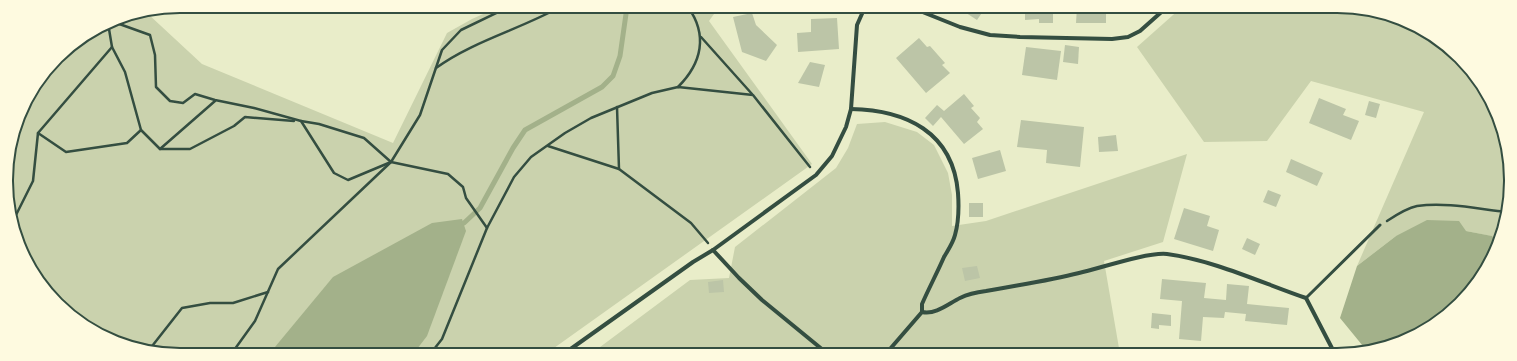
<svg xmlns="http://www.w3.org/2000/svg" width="1517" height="361" font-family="Figtree,sans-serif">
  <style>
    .green { fill: #cad2ad }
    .water { fill: #a3b18a }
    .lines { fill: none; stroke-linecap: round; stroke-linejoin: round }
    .stream { stroke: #a3b18a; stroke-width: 5 }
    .building { fill: #bcc5a7 }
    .path { stroke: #344e41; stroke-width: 2.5 }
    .service { stroke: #344e41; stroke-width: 3 }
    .minor { stroke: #344e41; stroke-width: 4 }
    .rim { fill: none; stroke: #344e41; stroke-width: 2 }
  </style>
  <rect width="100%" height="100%" fill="#e9edc9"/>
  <g class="green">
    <polygon points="501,6 719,7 709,21 812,164 547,353 158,353 93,332 42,287 15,236 6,169 24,104 65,49 114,19 147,13 202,64 393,143 447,33 472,19"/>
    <polygon points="1182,7 1360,8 1424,29 1475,74 1505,136 1509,204 1497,243 1491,236 1466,231 1396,236 1357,266 1424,112 1311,81 1267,141 1204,142 1137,47"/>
    <polygon points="885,122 917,132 934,145 948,173 952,195 952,226 986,221 1187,154 1163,242 1104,261 1120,354 592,353 690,280 729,278 735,247 836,168 848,148 857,124"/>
  </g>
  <g class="water">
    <polygon points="462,219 466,231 427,336 414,353 270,353 333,277 432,223"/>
    <polygon points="1427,220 1459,221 1466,231 1492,236 1497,243 1493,258 1460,304 1413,337 1367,351 1340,318 1357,266 1396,236"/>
  </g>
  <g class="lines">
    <polyline class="stream" points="464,223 480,208 513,148 525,130 602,87 613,76 620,56 627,7"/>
  </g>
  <g class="building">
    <polygon points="957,7 986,7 977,20"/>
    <polygon points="1025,7 1053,7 1053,23 1039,23 1039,19 1025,20"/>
    <polygon points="1077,7 1106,7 1106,23 1076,23"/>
    <polygon points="752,13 756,25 777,45 766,61 742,52 733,17"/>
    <polygon points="837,18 839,49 798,52 797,33 811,32 811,19"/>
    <polygon points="919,38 927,47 930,46 945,63 942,65 950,73 926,93 896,58"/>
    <polygon points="1065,45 1079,47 1078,64 1063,62"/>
    <polygon points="1026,47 1061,51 1057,80 1022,75"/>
    <polygon points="810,62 825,65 819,87 798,83"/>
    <polygon points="964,94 974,106 971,108 980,118 977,122 983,129 964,144 941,117 933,126 925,118 937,105 944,111"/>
    <polygon points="1319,98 1346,109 1343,115 1359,121 1351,140 1309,123"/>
    <polygon points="1369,101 1380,104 1376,118 1365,115"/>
    <polygon points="1021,120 1084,127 1080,167 1046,163 1047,150 1017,147"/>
    <polygon points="1116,135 1118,151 1099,152 1098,137"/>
    <polygon points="1000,150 1006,171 978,179 972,158"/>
    <polygon points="1291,159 1323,173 1317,186 1286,172"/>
    <polygon points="1268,190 1281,195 1276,207 1263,202"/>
    <rect x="969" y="203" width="14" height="14"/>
    <polygon points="1184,208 1210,216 1207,226 1219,230 1213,251 1174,239"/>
    <polygon points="1247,238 1260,244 1255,255 1242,249"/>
    <polygon points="977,266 980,278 965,281 962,268"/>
    <polygon points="1162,279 1206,283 1204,298 1226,300 1227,284 1249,286 1247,304 1289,308 1287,325 1245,321 1246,314 1225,312 1224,318 1203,317 1201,341 1179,339 1182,301 1160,299"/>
    <polygon points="723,280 724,292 709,293 708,282"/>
    <polygon points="1152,313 1171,315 1171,326 1159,325 1159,329 1151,328"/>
  </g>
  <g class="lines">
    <g class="path">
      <polyline points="111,21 150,35 155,55 156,87 170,101 183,103 195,94 215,100 254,108 301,121 334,173 348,180 391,162 420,115 442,50 461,30 511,6"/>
      <polyline points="108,23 112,47 125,72 141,130 160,149 190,149 234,126 245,117 294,121"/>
      <polyline points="701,37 752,94"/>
      <path d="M436 68C473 41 521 29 562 6"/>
      <path d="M678 87C702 63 708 35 688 7"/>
      <polyline points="617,107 619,169"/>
      <polyline points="301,121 319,124 364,138 391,162"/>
      <polyline points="38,133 66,152 127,143 141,130"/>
      <polyline points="548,146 619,169 691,223 708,243"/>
      <polyline points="160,149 215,101"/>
      <polyline points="13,221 33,181 38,133 112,47"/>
      <path d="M1387 221C1396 215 1407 208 1417 206 1447 202 1478 209 1507 212"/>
      <polyline points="149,350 182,308 210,303 233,303 268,292"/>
      <polyline points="232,353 255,321 278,269 391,162 448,174 463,187 466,198 487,228"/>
      <polyline points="431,353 442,339 487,228 514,177 531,157 565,133 591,118 652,93 678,87 753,95 810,167"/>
    </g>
    <polyline class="service" points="1306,298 1380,225"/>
    <g class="minor">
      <polyline points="910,7 960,27 990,35 1020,37 1112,39 1128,37 1140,31 1167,7"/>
      <path d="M851 109C906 110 953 132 958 193 959 207 959 221 955 235 953 243 948 250 944 257 937 273 929 288 922 304V312"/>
      <polyline points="713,250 739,278 762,300 823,350 831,354"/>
      <path d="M922 312C936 315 948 304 960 298 968 294 978 292 986 291 1017 285 1048 281 1079 273 1101 268 1147 252 1167 254 1213 260 1262 283 1306 298L1335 354"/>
      <polyline points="565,353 693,262 713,250 816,175 832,156 846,127 851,109 857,25 865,7"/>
      <polyline points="880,354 890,349 922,312"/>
    </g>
  </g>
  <path d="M0 0H1517V361H0ZM180 13H1337A167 167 0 0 1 1504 180V181A167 167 0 0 1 1337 348H180A167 167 0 0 1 13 181V180A167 167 0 0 1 180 13Z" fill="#fefae0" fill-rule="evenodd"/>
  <path class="rim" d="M180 13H1337A167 167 0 0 1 1504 180V181A167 167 0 0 1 1337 348H180A167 167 0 0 1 13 181V180A167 167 0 0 1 180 13Z"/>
</svg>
